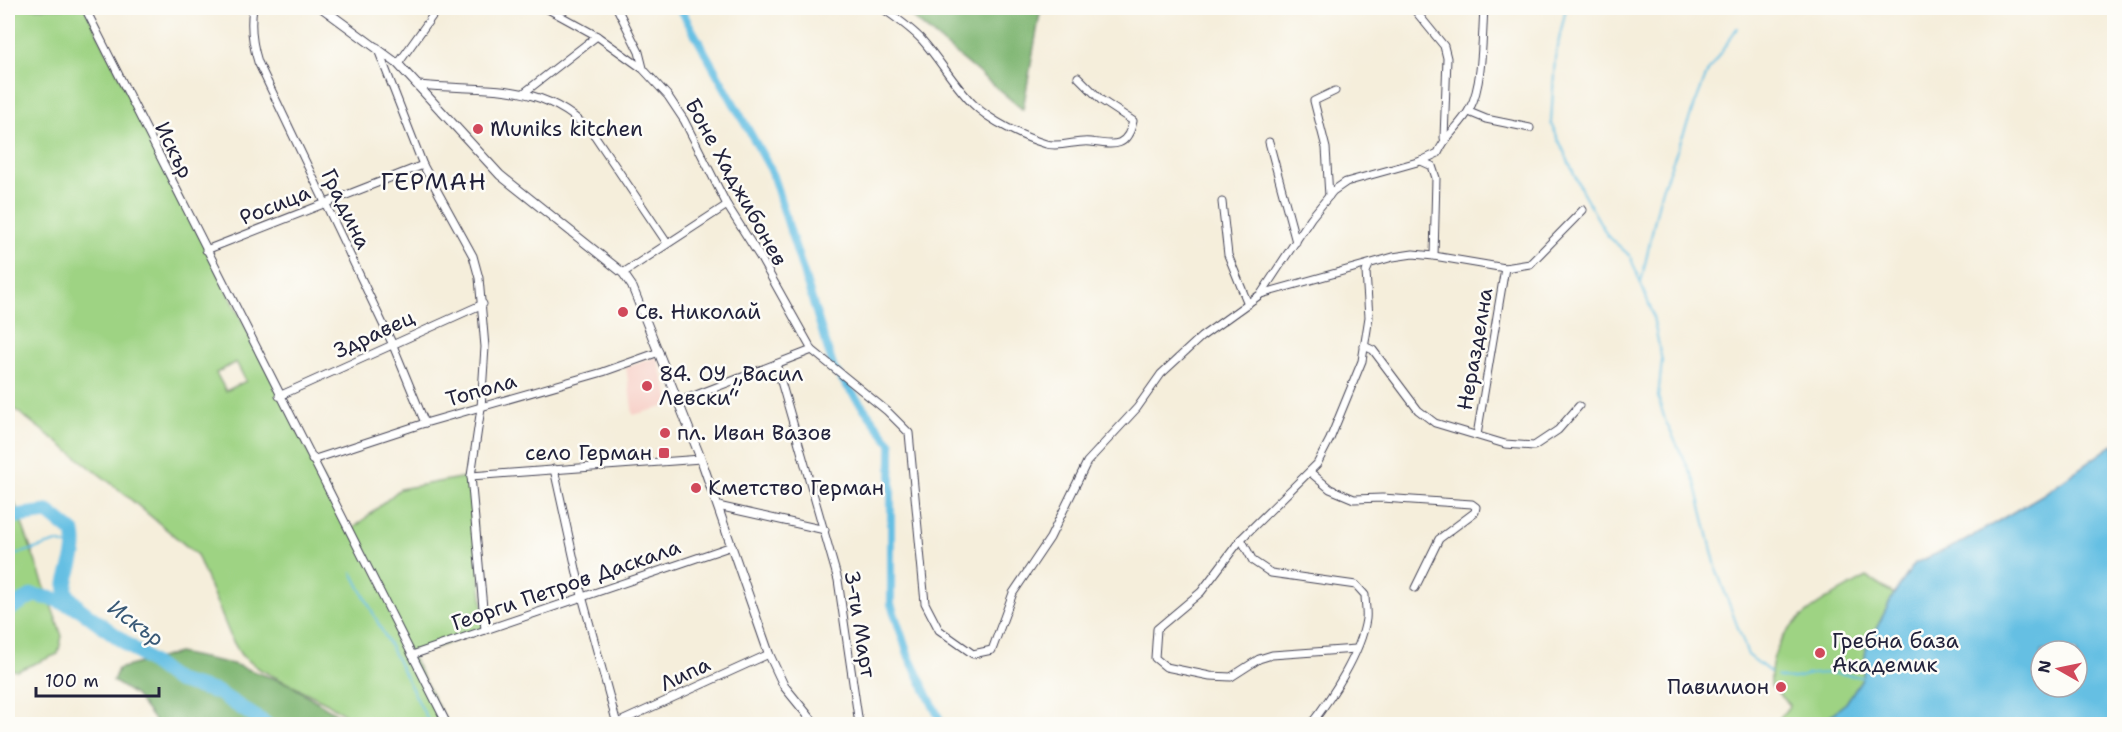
<svg xmlns="http://www.w3.org/2000/svg" width="2122" height="732" font-family="'Shantell Sans',sans-serif">
  <style>
    .built { fill: #f7d1c9 }
    .green { fill: #9ed383; stroke: #607a5f; stroke-width: 1.5; fill-rule: evenodd }
    .forest { fill: #7eb571; stroke: #506c56; stroke-width: 1.5 }
    .water { fill: #65bfe3; stroke: #44708f; stroke-width: 1.5; fill-rule: evenodd }
    .lines { fill: none; stroke-linecap: round; stroke-linejoin: round }
    .stream { stroke: #65bfe3; stroke-width: 2 }
    .canal { stroke: #65bfe3; stroke-width: 8 }
    .river { stroke: #65bfe3; stroke-width: 15 }
    .minor-casing { stroke: #424153; stroke-width: 9 }
    .tertiary-casing { stroke: #424153; stroke-width: 10 }
    .minor { stroke: #fff; stroke-width: 7 }
    .tertiary { stroke: #fff; stroke-width: 8 }
    .poi-dot { fill: #d1495b; stroke: #fdfcf7; stroke-width: 2 }
    .labels { text-anchor: middle; dominant-baseline: central; stroke-width: 5; stroke-linejoin: round; paint-order: stroke }
    .poi-label { font-size: 21px; fill: #22223b; stroke: #fdfcf7; text-anchor: start }
    .street-label { font-size: 21px; fill: #22223b; stroke: #fdfcf7 }
    .water-label { font-size: 22px; font-style: italic; fill: #395976; stroke: #fdfcf7 }
    .quarter-label { font-size: 24px; letter-spacing: 1.5px; fill: #22223b; stroke: #fdfcf7 }
  </style>
  <rect width="100%" height="100%" fill="#fdfcf7"/>
  <filter id="ink" filterUnits="userSpaceOnUse"><feTurbulence type="fractalNoise" baseFrequency=".0167" numOctaves="2"/><feDisplacementMap in="SourceGraphic" scale="12" xChannelSelector="R" yChannelSelector="G"/><feConvolveMatrix kernelMatrix="1 2 1 2 8 2 1 2 1" color-interpolation-filters="sRGB"/></filter>
  <filter id="wash" filterUnits="userSpaceOnUse"><feTurbulence type="fractalNoise" baseFrequency=".008" numOctaves="4" result="noise"/><feDisplacementMap in="SourceGraphic" scale="24" xChannelSelector="R" yChannelSelector="G"/><feGaussianBlur stdDeviation="1.35" result="paint"/><feColorMatrix in="noise" values="0 0 0 0 0 0 0 0 0 0 0 0 0 0 0 0 0 1.4 0 .05"/><feComposite in="paint" operator="in"/></filter>
  <g filter="url(#wash)">
    <rect width="100%" height="100%" fill="#f5eedb"/>
    <polygon class="built" points="657,357 671,405 633,415 626,367"/>
    <g class="green">
      <path d="M8 8H85L349 532 400 489 471 476 485 630 412 656 447 724H358L327 703 261 670 241 655 232 640 197 555 117 488 8 404ZM236 362 246 381 226 391 216 373Z"/>
      <polygon points="8,484 62,636 58,654 17,671 8,669"/>
      <path d="M1867 577 1894 594 1866 649 1863 677 1846 703 1819 724H1775L1790 705 1771 686C1766 626 1822 601 1867 577Z"/>
    </g>
    <g class="forest">
      <polygon points="901,8 1041,8 1023,109 1022,109"/>
      <polygon points="178,653 233,664 289,684 353,724 157,724 135,695 113,681 118,669"/>
    </g>
    <path class="water" d="M2114 444V724H1819L1846 703 1863 677 1866 649 1894 594 1915 563 1963 542 2042 495ZM2041 651H2077V687H2041Z"/>
    <g class="lines">
      <g class="stream">
        <polyline points="1566,8 1555,58 1551,123 1581,189 1607,235 1630,256 1652,312 1662,361 1658,397 1665,420 1695,482 1717,571 1748,655 1770,672"/>
        <polyline points="1641,282 1661,192 1707,73 1737,28"/>
        <polyline points="8,557 57,542 72,547 76,556"/>
        <polyline points="352,572 430,724"/>
        <path d="M1777 676C1791 683 1800 675 1813 674 1830 672 1848 674 1865 678"/>
      </g>
      <polyline class="canal" points="680,8 771,170 834,369 891,444 891,604 909,657 942,724"/>
      <g class="river">
        <path d="M8 517 48 512 74 533C79 558 63 579 66 591 67 596 74 602 78 607"/>
        <polyline points="8,610 33,595 54,599 80,609 177,681 217,692 266,724"/>
      </g>
    </g>
  </g>
  <g filter="url(#ink)">
    <g class="lines">
      <defs>
        <g id="minor">
          <polyline points="85,8 447,724"/>
          <path d="M253 8C250 27 252 43 258 62L392 343 425 423"/>
          <path d="M546 8 597 36 643 69 668 96 684 120 727 205 760 257 812 350 887 411 909 433 925 603 939 630 973 654 992 650 1013 593 1050 538 1087 462 1137 408 1161 374 1201 337 1261 294 1311 218 1333 191 1346 182 1421 161 1438 153C1445 135 1462 125 1470 108 1483 84 1482 36 1484 8"/>
          <polyline points="617,8 639,52 643,68"/>
          <path d="M882 8C896 18 910 27 922 40 940 60 954 85 973 104 990 121 1023 137 1046 144 1061 148 1076 140 1091 142 1113 145 1127 149 1133 121L1101 100 1078 77"/>
          <polyline points="1413,8 1444,46 1447,58 1444,138"/>
          <polyline points="377,47 423,165 473,256 479,278 485,347 481,408 471,476 485,630"/>
          <polyline points="398,64 438,8"/>
          <path d="M419 85C488 92 544 79 595 136L667 243"/>
          <polyline points="525,92 597,36"/>
          <polyline points="1469,112 1486,119 1530,128"/>
          <polyline points="1269,142 1296,242"/>
          <polyline points="1421,161 1432,166 1436,178 1434,256"/>
          <polyline points="1329,196 1326,148 1314,101 1335,91"/>
          <polyline points="1222,202 1228,255 1248,304"/>
          <polyline points="206,250 423,165"/>
          <polyline points="623,273 727,205"/>
          <polyline points="1261,294 1393,257 1413,254 1434,256 1505,268 1530,264 1583,210"/>
          <polyline points="1364,346 1373,350 1418,410 1435,423 1505,444 1534,446 1558,430 1579,406"/>
          <polyline points="776,364 838,580 859,724"/>
          <polyline points="279,396 483,304"/>
          <polyline points="678,402 812,350"/>
          <polyline points="1477,435 1505,268"/>
          <polyline points="312,460 425,423 603,372 659,352"/>
          <polyline points="554,469 582,596 617,724"/>
          <polyline points="1310,472 1330,489 1354,499 1382,498 1472,504 1476,507 1475,512 1439,539 1415,588"/>
          <polyline points="471,476 701,459"/>
          <polyline points="718,506 825,530"/>
          <path d="M1241 539 1253 561 1271 573 1356 585 1365 595C1365 603 1367 611 1366 619 1361 653 1332 697 1311 724"/>
          <polyline points="1356,649 1272,655 1259,659 1231,677 1210,676 1166,667 1155,658 1157,629 1201,592 1241,539 1317,464 1330,439 1362,361 1369,317 1366,272 1369,265"/>
          <polyline points="412,655 732,546"/>
          <polyline points="615,724 769,654"/>
        </g>
        <polyline id="tertiary" points="322,8 398,64 500,175 623,273 632,286 701,459 769,654 784,686 815,724"/>
      </defs>
      <use href="#minor" class="minor-casing"/>
      <use href="#tertiary" class="tertiary-casing"/>
      <use href="#minor" class="minor"/>
      <use href="#tertiary" class="tertiary"/>
    </g>
  </g>
  <g class="poi-dot">
    <circle cx="478" cy="129" r="6"/>
    <circle cx="623" cy="312" r="6"/>
    <circle cx="647" cy="386" r="6"/>
    <circle cx="665" cy="433" r="6"/>
    <rect x="658" y="447" width="12" height="12" rx="3"/>
    <circle cx="696" cy="488" r="6"/>
    <circle cx="1820" cy="653" r="6"/>
    <circle cx="1781" cy="687" r="6"/>
  </g>
  <g class="labels">
    <g class="poi-label">
      <text x="490" y="129">Muniks kitchen</text>
      <text x="635" y="312">Св. Николай</text>
      <text x="659" y="374">84. ОУ „Васил<tspan x="659" dy="24">Левски“</tspan></text>
      <text x="677" y="433">пл. Иван Вазов</text>
      <text x="652" y="453" text-anchor="end">село Герман</text>
      <text x="708" y="488">Кметство Герман</text>
      <text x="1832" y="641">Гребна база<tspan x="1832" dy="24">Академик</tspan></text>
      <text x="1769" y="687" text-anchor="end">Павилион</text>
    </g>
    <g class="street-label">
      <text transform="translate(174 150) rotate(64)">Искър</text>
      <text transform="translate(736 182) rotate(61)">Боне Хаджибонев</text>
      <text transform="translate(275 205) rotate(-22)">Росица</text>
      <text transform="translate(346 209) rotate(64)">Градина</text>
      <text transform="translate(374 334) rotate(-25)">Здравец</text>
      <text transform="translate(1475 349) rotate(-80)">Неразделна</text>
      <text transform="translate(481 390) rotate(-16)">Топола</text>
      <text transform="translate(566 585) rotate(-19)">Георги Петров Даскала</text>
      <text transform="translate(860 624) rotate(81)">3-ти Март</text>
      <text transform="translate(685 674) rotate(-25)">Липа</text>
    </g>
    <g class="water-label">
      <text transform="translate(136 623) rotate(36)">Искър</text>
    </g>
    <g class="quarter-label">
      <text x="434" y="182">ГЕРМАН</text>
    </g>
  </g>
  <rect width="2122" height="732" fill="none" stroke="#fdfcf7" stroke-width="30"/>
  <g transform="translate(2059 669) rotate(279)"><circle r="28" fill="#fdfcf7" stroke="#a5a5ac" stroke-width="1.5"/>
  <path d="M0-4.5L10 22L0 15L-10 22Z" fill="#d1495b"/>
  <text y="-9" font-size="16" font-weight="bold" text-anchor="middle" fill="#22223b">N</text>
  </g>
  <path d="M36 687v9h123v-9" fill="none" stroke="#22223b" stroke-width="3"/>
  <text x="45" y="687" font-size="18" fill="#22223b" stroke="#fdfcf7" stroke-width="4.5" paint-order="stroke">100 m</text>
</svg>
